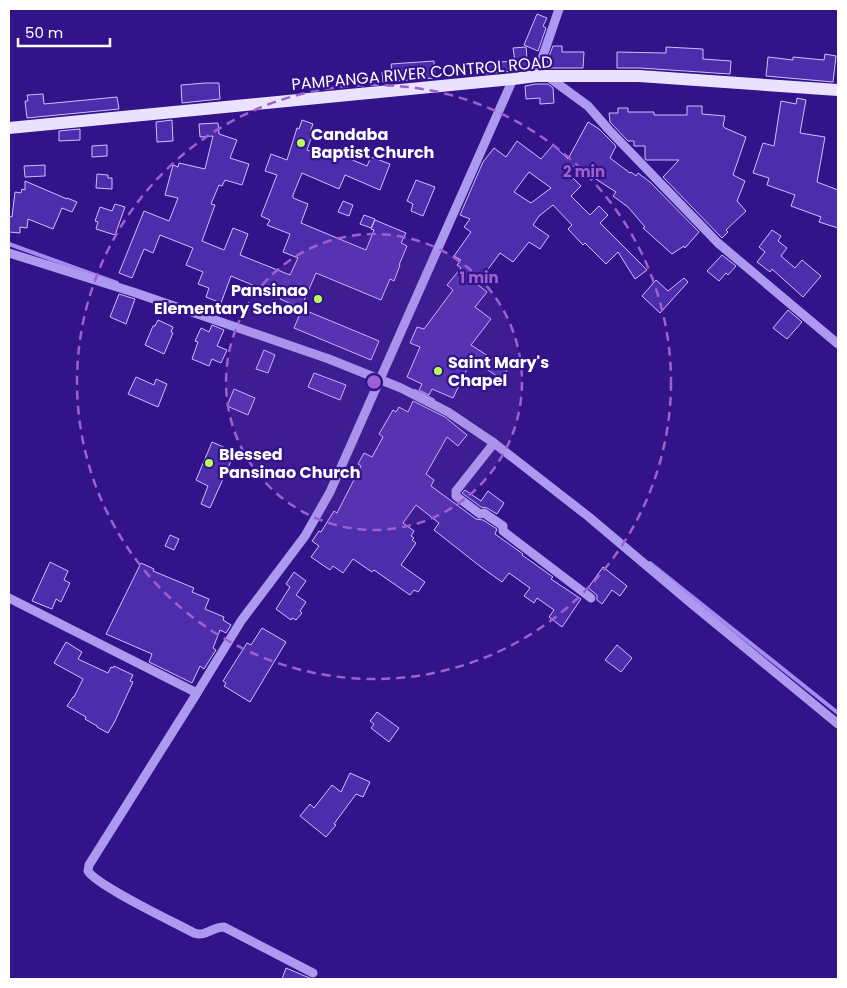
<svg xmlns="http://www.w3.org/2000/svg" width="847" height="988" font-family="Poppins,sans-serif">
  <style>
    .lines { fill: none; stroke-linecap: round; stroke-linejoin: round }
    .stream { stroke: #a38af3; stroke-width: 4 }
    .building { fill: #4e2dad; stroke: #cebffc; fill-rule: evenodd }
    .minor { stroke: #ae99f0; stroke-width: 9 }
    .major { stroke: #ebe2ff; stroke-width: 12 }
    .ring { fill: none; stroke: #9c61cf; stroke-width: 2.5; stroke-dasharray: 9 6 }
    .poi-dot { fill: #bbff58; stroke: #321389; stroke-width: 2 }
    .labels { text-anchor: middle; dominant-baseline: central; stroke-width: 4.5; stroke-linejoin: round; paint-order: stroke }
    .street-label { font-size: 16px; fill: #fff; stroke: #321389 }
    .poi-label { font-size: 16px; font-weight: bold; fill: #fff; stroke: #321389; text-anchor: start }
    .centre { fill: #9c61cf; stroke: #321389; stroke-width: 2.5 }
    .ring-label { font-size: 15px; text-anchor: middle; font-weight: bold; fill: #9c61cf; stroke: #321389; stroke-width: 4.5; stroke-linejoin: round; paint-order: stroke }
  </style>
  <rect width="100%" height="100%" fill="#321389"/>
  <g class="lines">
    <g class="stream">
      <polyline points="9,244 117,283"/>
      <polyline points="415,391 433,400"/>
      <polyline points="650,563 838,713"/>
    </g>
  </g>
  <g class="building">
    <polygon points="537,14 547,18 543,26 546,28 538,51 524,45"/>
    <polygon points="553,46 562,46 562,52 584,52 583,68 548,68 548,59"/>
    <polygon points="526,47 528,69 485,74 485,63 515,61 513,48"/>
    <polygon points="666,47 703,49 703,59 731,61 730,74 640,68 617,68 617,52 666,53"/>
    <polygon points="825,54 836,56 833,82 766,76 768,57 793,60 793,57 824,60"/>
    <polygon points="434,61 435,78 383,82 382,72 392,72 391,64"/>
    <polygon points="205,83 219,83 220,99 182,103 181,85"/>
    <polygon points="536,84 548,84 553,88 554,103 540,104 540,98 526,99 525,86"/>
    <polygon points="43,94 44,104 117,97 119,109 27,118 25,101 28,101 27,95"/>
    <polygon points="797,98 806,100 800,133 825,137 817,182 838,190 838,228 819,222 821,217 791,206 795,195 767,185 769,178 753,173 763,143 774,146 781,101 796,104"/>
    <polygon points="687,106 702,106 702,114 725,116 723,126 725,128 746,137 733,175 745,181 737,201 746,211 726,230 728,232 722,238 663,177 679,160 646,160 645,158 645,146 634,146 634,141 628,141 610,122 609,113 618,113 618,108 628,108 628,112 654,112 654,115 687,115"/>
    <polygon points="172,120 173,141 157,142 156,122"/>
    <polygon points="302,120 313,124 310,132 313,133 307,150 330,158 333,152 367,166 371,157 390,164 380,190 345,175 339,189 302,173 293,195 293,198 308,204 301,223 366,250 374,230 371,229 375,220 406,233 401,243 407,246 399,265 400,265 394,281 390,279 381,300 316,273 301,308 280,299 281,297 231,276 221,303 206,297 209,288 198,284 203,272 186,265 193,248 160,235 153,253 144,249 132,278 119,273 144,211 169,221 178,198 165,195 173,165 178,167 179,163 205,169 213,136 200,137 199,124 218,123 219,134 237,140 230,158 249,164 242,185 225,180 222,186 219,185 211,204 215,205 202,241 224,250 233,228 248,234 240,255 290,275 298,258 283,252 290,234 267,225 270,220 261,216 277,175 265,171 271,154 287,160 297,128 299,129"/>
    <path d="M588 122 599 129 616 146 610 158 630 173 631 172 636 176 638 173 650 182 699 232 685 248 684 246 672 254 643 228 645 227 628 207 613 196 616 192 591 176 589 178 570 164 565 170 581 186 571 196 590 215 599 206 608 215 600 223 647 270 635 279 618 252 606 264 585 243 583 245 568 229 572 225 553 205 539 216 533 225 549 236 540 249 529 242 513 262 500 253 477 284 487 292 475 307 491 319 471 345 508 369 501 379 472 359 453 398 432 389 429 395 419 390 422 384 407 377 420 347 410 343 417 327 424 329 453 290 447 285 461 268 457 265 461 260 454 256 471 232 464 227 470 219 460 215 483 162 494 148 506 157 517 141 541 159 553 145 568 159ZM529 172 551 188 531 203 514 192Z"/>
    <polygon points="80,129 80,140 59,141 59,131"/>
    <polygon points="107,145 107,156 92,157 92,146"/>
    <polygon points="45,165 45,176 25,177 24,166"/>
    <polygon points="97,174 108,175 108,178 112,178 112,189 96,188"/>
    <polygon points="416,180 435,187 423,216 411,211 413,204 407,201"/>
    <polygon points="25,181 67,199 67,198 77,202 72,212 62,208 53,229 28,219 27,228 20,227 20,233 9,232 9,216 12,217 15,192 21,193 22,189 25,190"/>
    <polygon points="343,201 353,205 349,216 338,212"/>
    <polygon points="115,204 125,207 115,235 96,229 98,222 95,221 100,207 112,211"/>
    <polygon points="364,215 375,219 371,228 360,224"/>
    <polygon points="772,230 781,236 778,241 787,248 781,256 795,268 802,260 821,276 803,297 772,269 770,272 757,262 765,252 759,247"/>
    <polygon points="722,255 736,266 728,275 726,273 719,281 707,271"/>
    <polygon points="684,278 688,282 660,313 642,296 656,280 668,291"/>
    <polygon points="119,294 135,299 126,324 110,317"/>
    <polygon points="302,309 379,341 371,360 294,328"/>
    <polygon points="788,310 802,322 787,339 773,328"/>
    <polygon points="158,320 173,327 171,332 173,333 164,354 145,345 153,326 155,326"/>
    <polygon points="212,325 224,330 217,346 227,350 221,363 212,359 209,366 192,359 198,342 195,341 201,328 209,332"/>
    <polygon points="264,350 275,355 268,373 256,369"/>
    <polygon points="314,373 346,385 340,400 308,387"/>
    <polygon points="136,377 154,385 156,379 167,384 158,407 128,394"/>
    <polygon points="234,389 255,398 248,415 227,406"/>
    <polygon points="413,401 445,417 467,435 458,446 447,437 426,474 434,480 431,486 476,519 483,520 497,529 495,534 523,554 522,555 553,577 551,579 581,599 562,627 549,617 554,610 537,598 534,603 524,596 530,588 509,573 502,582 481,567 434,530 439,523 416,505 403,523 414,531 411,536 414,538 412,540 416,543 401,565 425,582 418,592 414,590 410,595 374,570 372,572 353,559 343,573 333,566 330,570 311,557 319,546 312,541 319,531 321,532 334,511 337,513 361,466 358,464 364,453 372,457 383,437 379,434 393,410 396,412 399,407 408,412"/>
    <polygon points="212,442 235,452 210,508 201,504 208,486 196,480"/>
    <polygon points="465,490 481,501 488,491 504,503 497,514 487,508 481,507 462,493"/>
    <polygon points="170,535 179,539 174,550 165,546"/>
    <polygon points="50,562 68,571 64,580 70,583 61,602 56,599 52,609 32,601"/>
    <polygon points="141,563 154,569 153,571 194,588 192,592 209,599 205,609 224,617 223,620 231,625 226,633 220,630 213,648 216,650 204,669 200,666 192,683 149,662 152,654 106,634"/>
    <polygon points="603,567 627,586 620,596 612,590 602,604 597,600 597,595 588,588"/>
    <polygon points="294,572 306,581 296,595 306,602 300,611 302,613 296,620 292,618 291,620 276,609 290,587 286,584"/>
    <polygon points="262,628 286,642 250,702 224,686 226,683 223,681 247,643 251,645"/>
    <polygon points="66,642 82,652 78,659 108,673 111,667 113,668 114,666 133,675 130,681 133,682 114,723 108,733 97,727 97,726 85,719 86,717 67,706 73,697 74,697 83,679 54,663"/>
    <polygon points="617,645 632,658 621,672 605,660"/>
    <polygon points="377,712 399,728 389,742 371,728 374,724 370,721"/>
    <polygon points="350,773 370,782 363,797 356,794 334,824 336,825 326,837 300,816 310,804 314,808 332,785 341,792"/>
    <polygon points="286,968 312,979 282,979"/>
  </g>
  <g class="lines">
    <g class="minor">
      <polyline points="536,76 559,9"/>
      <polyline points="547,76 588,106 609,130 718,243 838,344"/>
      <polyline points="9,253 133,292 329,359 401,388 448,412 494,443 589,517 692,604 838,724"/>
      <polyline points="494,443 456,491 456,496 480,514 484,513 503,526 503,531 591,598"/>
      <polyline points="9,598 197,693 241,621 305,536 330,492 513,79"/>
      <path d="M197 693 89 865 88 871C97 886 174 922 194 933 206 937 212 927 224 927L313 973"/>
    </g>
    <polyline class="major" points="9,128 513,79 536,76 639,76 838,90"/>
  </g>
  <circle cx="374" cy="382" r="148" fill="#9c61cf" fill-opacity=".12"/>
  <g class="ring">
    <circle cx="374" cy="382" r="148"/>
    <circle cx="374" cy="382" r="297"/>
  </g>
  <g class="poi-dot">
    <circle cx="301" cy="143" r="5"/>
    <circle cx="318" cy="299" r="5"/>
    <circle cx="438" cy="371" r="5"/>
    <circle cx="209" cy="463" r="5"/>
  </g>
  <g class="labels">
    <g class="street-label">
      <text transform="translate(422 73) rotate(-5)">PAMPANGA RIVER CONTROL ROAD</text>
    </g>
    <g class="poi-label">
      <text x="311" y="134">Candaba<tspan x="311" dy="18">Baptist Church</tspan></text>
      <text x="308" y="290" text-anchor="end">Pansinao<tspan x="308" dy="18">Elementary School</tspan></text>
      <text x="448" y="362">Saint Mary's<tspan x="448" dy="18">Chapel</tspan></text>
      <text x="219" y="454">Blessed<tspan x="219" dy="18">Pansinao Church</tspan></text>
    </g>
  </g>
  <circle cx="374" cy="382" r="8" class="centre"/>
  <g class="ring-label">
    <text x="584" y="177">2 min</text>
    <text x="479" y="283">1 min</text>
  </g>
  <rect width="847" height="988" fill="none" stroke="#ffffff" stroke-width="20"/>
  <path d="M18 38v8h92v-8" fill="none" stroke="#ffffff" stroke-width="2.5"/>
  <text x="25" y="38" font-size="15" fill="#ffffff" stroke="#321389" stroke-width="4" paint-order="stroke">50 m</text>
</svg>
